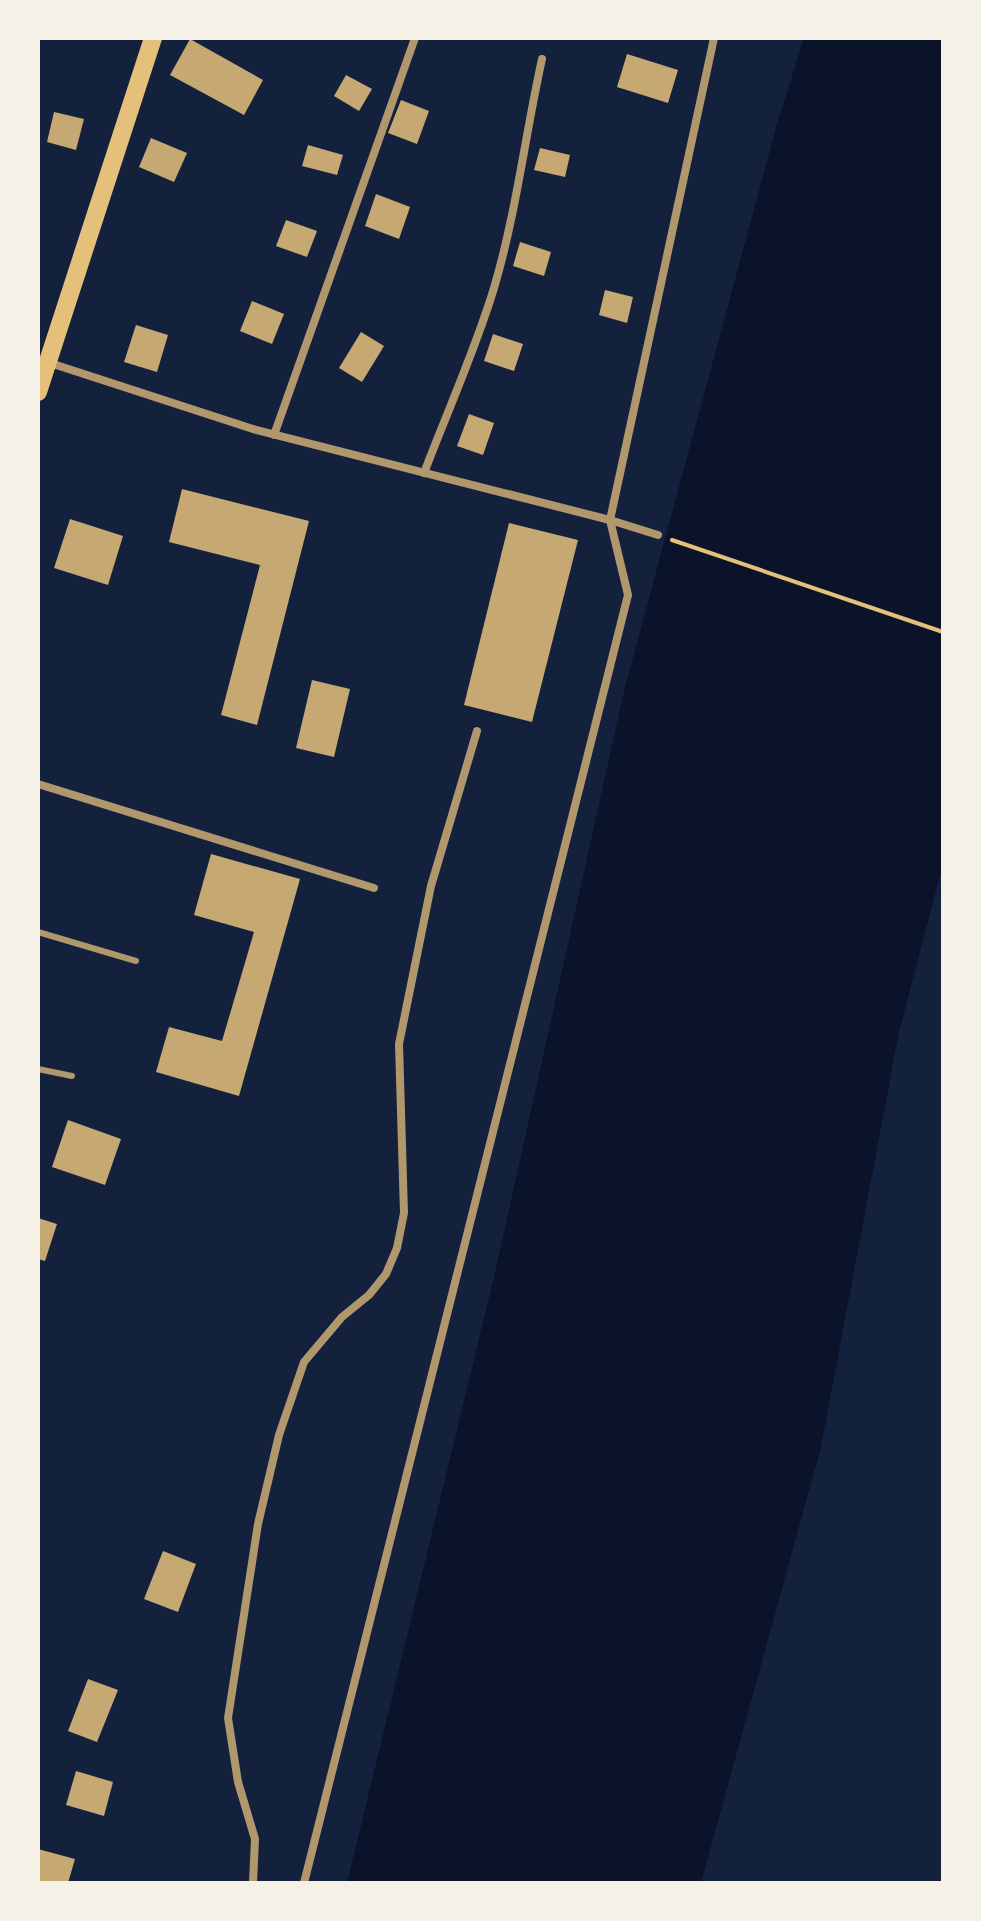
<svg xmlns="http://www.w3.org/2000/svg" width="981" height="1921" font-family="Bitter,serif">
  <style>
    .water { fill: #0b132b }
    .building { fill: #c6a872 }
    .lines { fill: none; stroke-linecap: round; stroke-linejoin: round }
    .path { stroke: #e5c07b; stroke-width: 4 }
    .service { stroke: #b1986c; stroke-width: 6 }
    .minor { stroke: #b1986c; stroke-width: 8 }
    .primary { stroke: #e5c07b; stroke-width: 18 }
  </style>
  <rect width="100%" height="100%" fill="#14213d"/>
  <polygon class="water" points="804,38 943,38 943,864 899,1032 821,1447 701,1883 347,1883 494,1277 625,687 777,124"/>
  <g class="building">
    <polygon points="190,39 263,80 244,115 170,75"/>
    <polygon points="627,54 678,70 668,103 617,87"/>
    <polygon points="346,75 372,89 359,111 334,96"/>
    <polygon points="401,100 429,111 417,144 388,133"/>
    <polygon points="54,112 84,119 76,150 47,142"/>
    <polygon points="151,138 187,153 174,182 139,167"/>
    <polygon points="308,145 343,155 337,175 302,166"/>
    <polygon points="540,148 570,155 565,177 534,170"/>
    <polygon points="376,194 410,207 399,239 365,226"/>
    <polygon points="286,220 317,231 307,257 276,246"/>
    <polygon points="520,242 551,252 544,276 513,266"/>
    <polygon points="605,290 633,297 627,323 599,315"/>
    <polygon points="252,301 284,314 272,344 240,331"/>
    <polygon points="136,325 168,335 157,372 124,362"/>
    <polygon points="361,332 384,346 362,382 339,368"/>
    <polygon points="493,334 523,344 514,371 484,361"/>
    <polygon points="469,414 494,423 483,455 457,446"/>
    <polygon points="182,489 309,521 257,725 221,715 260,565 169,542"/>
    <polygon points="70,519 123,536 108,585 54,568"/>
    <polygon points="509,523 578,540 532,722 464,705"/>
    <polygon points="312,680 350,689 334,757 296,748"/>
    <polygon points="211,854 300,879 239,1096 156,1072 169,1027 222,1041 254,932 194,915"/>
    <polygon points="68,1120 121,1139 105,1185 52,1167"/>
    <polygon points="38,1218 57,1224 45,1261 38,1259"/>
    <polygon points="163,1551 196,1564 178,1612 144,1599"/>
    <polygon points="88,1679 118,1690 97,1742 68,1731"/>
    <polygon points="76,1771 113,1782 104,1816 66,1805"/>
    <polygon points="38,1849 75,1859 68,1883 38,1883"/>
  </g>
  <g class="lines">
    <polyline class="path" points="672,540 943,632"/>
    <g class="service">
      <polyline points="38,932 136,961"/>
      <polyline points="38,1069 72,1076"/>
    </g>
    <g class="minor">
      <polyline points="47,362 253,429 610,520 658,535"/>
      <polyline points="274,435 415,38"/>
      <path d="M424 473C447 412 475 351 494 288 516 214 525 136 542 59"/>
      <polyline points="38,784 374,888"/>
      <polyline points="253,1883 255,1839 238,1782 228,1718 258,1524 279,1435 304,1362 342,1317 369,1295 386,1274 397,1248 404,1213 399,1044 431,886 477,731"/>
      <polyline points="304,1883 628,595 610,520 714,38"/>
    </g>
    <polyline class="primary" points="38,392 153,38"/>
  </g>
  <rect width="981" height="1921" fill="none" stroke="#f6f1e7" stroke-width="80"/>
</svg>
